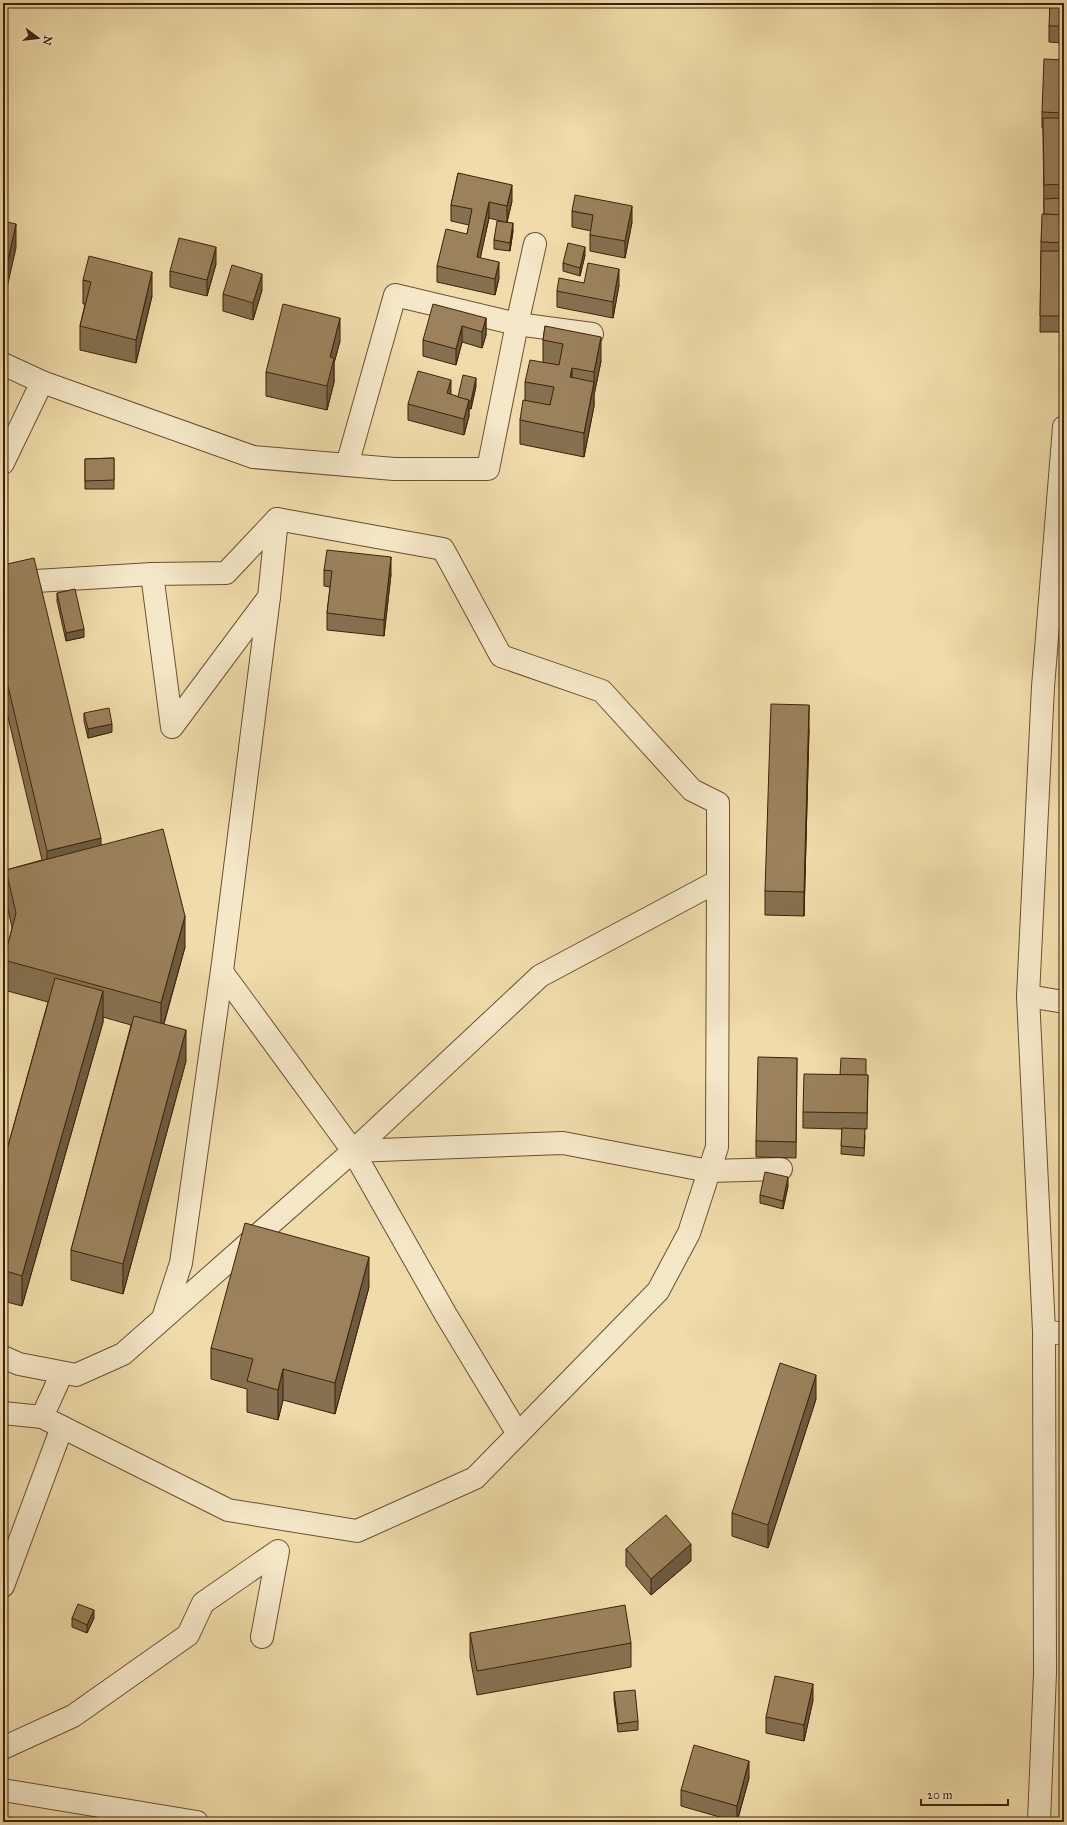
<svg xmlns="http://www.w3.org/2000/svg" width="1067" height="1825" font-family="'IM FELL Great Primer',serif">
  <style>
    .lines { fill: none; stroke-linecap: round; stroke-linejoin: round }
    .minor-casing { stroke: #6b5030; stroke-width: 24 }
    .minor { stroke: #f5e8c8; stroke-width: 22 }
    .wall { fill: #85704f; stroke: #3f2108 }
    .shaded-wall { fill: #6c5b40; stroke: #3f2108 }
    .building { fill: #9b825c; stroke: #3f2108 }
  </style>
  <rect width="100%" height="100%" fill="#efdcaa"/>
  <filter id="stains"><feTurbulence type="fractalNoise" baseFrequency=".005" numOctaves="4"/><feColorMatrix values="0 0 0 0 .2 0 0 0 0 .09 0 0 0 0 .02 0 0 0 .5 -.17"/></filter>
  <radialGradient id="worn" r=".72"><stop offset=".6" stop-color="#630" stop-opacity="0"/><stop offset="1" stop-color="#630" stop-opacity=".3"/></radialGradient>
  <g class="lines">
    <defs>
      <g id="minor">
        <polyline points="3,364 42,382"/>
        <polyline points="3,463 42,382 253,457 394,469 488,469 517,324 535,244"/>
        <polyline points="347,465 395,295 517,324 592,334"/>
        <polyline points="152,574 172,727 269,597 277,519"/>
        <polyline points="3,583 152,574 226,573 277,519 443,549 501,656 602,691 692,790 718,803 718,881 540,976 353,1151 123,1354 76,1375 19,1364 3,1357"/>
        <polyline points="222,972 353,1151 446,1315 518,1434"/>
        <polyline points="1028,996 1064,1002"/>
        <polyline points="353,1151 563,1143 709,1171 781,1169"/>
        <polyline points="163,1318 181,1263 223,963 269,597"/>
        <polyline points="1044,1331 1064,1334"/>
        <polyline points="3,1413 42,1417 228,1510 357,1531 475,1478 658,1291 689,1233 717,1147 718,881"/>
        <polyline points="42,1417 62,1373"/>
        <polyline points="3,1586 62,1427"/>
        <polyline points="3,1748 73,1716 188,1635 203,1603 278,1551 262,1637"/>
        <polyline points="3,1790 197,1822"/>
        <polyline points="1039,1822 1045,1673 1044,1331 1028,996 1043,687 1064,427"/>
      </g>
    </defs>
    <use href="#minor" class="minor-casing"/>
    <use href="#minor" class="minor"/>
  </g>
  <g class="wall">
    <polygon points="1064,3 1064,43 1049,42 1049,26"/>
    <polygon points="1064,60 1064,201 1063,201 1063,215 1064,215 1064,332 1040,332 1041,242 1044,214 1043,128 1042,128 1042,112"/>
    <polygon points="458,173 512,201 507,222 513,231 510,251 494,249 494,240 504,222 489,218 480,258 499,278 495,295 437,282 437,266 467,234 469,225 451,221 451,205"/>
    <polygon points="572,211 632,222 625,258 590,251 590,235 591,231 572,227"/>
    <polygon points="585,255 580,276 563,271 563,263"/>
    <polygon points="216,264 207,296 170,287 170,271"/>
    <polygon points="83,280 152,296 136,363 80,350 80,326 85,304 83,304"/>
    <polygon points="584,283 619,285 613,318 557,307 557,291"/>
    <polygon points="262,290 253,320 223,311 223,294"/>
    <polygon points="486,318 486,335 482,348 462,342 456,365 423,356 423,340"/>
    <polygon points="545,326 601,361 594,395 594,406 584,457 520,444 520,420 525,400 525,382 543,362 543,340"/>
    <polygon points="340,341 334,363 334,382 327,410 266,396 266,372"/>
    <polygon points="476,386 471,409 469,409 469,416 464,435 408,420 408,404 451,395 458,397"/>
    <polygon points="114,458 114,489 85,489 85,459"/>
    <polygon points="3,565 101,845 185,947 164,1024 186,1061 123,1294 71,1280 71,1250 131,1025 103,1017 103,1022 22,1306 3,1301 3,1164 48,1002 4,990 4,960 12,928 6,900 6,870 42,860 3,696"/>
    <polygon points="324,570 391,574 384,636 327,630 327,613 330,587 324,586"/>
    <polygon points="57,593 84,637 66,641 57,601"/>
    <polygon points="84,713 112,732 88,738 84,721"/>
    <polygon points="809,729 804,916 765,915 765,891"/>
    <polygon points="797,1058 796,1158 756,1157 756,1141"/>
    <polygon points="866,1075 868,1075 867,1129 864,1129 865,1137 864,1156 841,1154 842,1129 803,1128 803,1112"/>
    <polygon points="788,1186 783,1209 760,1203 760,1195"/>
    <polygon points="369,1287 335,1414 283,1400 278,1420 247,1412 247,1389 211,1379 211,1348"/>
    <polygon points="816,1399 768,1548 732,1536 732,1513"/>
    <polygon points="626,1549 691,1561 651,1595 626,1566"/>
    <polygon points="72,1618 94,1618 87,1633 72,1627"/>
    <polygon points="470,1633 631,1643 631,1667 477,1695 470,1657"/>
    <polygon points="614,1692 638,1721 638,1730 618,1732 614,1700"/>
    <polygon points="813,1700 804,1741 766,1733 766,1717"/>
    <polygon points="749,1778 737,1822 681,1806 681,1790"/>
  </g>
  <g class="shaded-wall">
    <polygon points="512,185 512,201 507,222 507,206"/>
    <polygon points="489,202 489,218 477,273 477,257"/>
    <polygon points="632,206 632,222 625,258 625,241"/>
    <polygon points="513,223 513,231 510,251 510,243"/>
    <polygon points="16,224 16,248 3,305 3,282"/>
    <polygon points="216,247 216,264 207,296 207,280"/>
    <polygon points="585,247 585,255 580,276 580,268"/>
    <polygon points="499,262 499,278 495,295 495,279"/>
    <polygon points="619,269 619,285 613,318 613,302"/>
    <polygon points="152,272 152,296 136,363 136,340"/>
    <polygon points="262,274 262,290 253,320 253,303"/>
    <polygon points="340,318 340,341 334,363 334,382 327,410 327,386 330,357"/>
    <polygon points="486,318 486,335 482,348 482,332"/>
    <polygon points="462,326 462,342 456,365 456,349"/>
    <polygon points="601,337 601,361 594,395 594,406 584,457 584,433 594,384 594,372"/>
    <polygon points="572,368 572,392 570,377"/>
    <polygon points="476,378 476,386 471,409 471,401"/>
    <polygon points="451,380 451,396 447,393"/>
    <polygon points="469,400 469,416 464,435 464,419"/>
    <polygon points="391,557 391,574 384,636 384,620"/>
    <polygon points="84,629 84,637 66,641 66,633"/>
    <polygon points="809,705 809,729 804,916 804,892"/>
    <polygon points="112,724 112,732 88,738 88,729"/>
    <polygon points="101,838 101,869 47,882 47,851"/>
    <polygon points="185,916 185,947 161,1033 161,1003"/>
    <polygon points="103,991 103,1022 22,1306 22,1276"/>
    <polygon points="186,1030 186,1061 123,1294 123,1264"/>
    <polygon points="788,1177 788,1186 783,1209 783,1201"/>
    <polygon points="369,1257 369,1287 335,1414 335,1383"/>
    <polygon points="283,1369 283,1400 278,1420 278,1390"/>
    <polygon points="816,1375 816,1399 768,1548 768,1525"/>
    <polygon points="691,1544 691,1561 651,1595 651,1579"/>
    <polygon points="94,1610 94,1618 87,1633 87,1625"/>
    <polygon points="813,1684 813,1700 804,1741 804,1725"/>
    <polygon points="749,1761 749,1778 737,1822 737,1806"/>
  </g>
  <g class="building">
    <polygon points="1050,3 1064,3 1064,26 1049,26"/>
    <polygon points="1044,59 1064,60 1064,113 1042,112"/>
    <polygon points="1043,118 1064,118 1064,184 1044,185"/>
    <polygon points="458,173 512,185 507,206 489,202 477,257 499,262 495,279 437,266 446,229 467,234 472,209 451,205"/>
    <polygon points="575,195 632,206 625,241 590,235 593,215 572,211"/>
    <polygon points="1063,198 1063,215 1044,214 1044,199"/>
    <polygon points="1042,214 1064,215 1064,243 1041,242"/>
    <polygon points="3,221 16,224 3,282"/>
    <polygon points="497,221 513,223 510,243 494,240"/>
    <polygon points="179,238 216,247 207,280 170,271"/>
    <polygon points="568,243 585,247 580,268 563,263"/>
    <polygon points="1041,251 1064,251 1064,316 1040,316"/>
    <polygon points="89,256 152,272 136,340 80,326 91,282 83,280"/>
    <polygon points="588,263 619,269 613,302 557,291 559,278 584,283"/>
    <polygon points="232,265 262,274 253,303 223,294"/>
    <polygon points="283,304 340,318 330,357 334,358 327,386 266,372"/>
    <polygon points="433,304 486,318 482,332 462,326 456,349 423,340"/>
    <polygon points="545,326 601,337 594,372 572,368 570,377 594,382 584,433 520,420 523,400 550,405 554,387 525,382 530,360 559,365 563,344 543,340"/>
    <polygon points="418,371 451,380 447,393 469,400 464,419 408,404"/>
    <polygon points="463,375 476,378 471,401 469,401 469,400 458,397"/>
    <polygon points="114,458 114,480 85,481 85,459"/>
    <polygon points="327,550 391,557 384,620 327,613 332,571 324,570"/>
    <polygon points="34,558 101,838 47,851 3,665 3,565"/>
    <polygon points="75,589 84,629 66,633 57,593"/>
    <polygon points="771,704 809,705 804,892 765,891"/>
    <polygon points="109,708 112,724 88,729 84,713"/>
    <polygon points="163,829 185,916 161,1003 4,960 16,913 6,870"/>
    <polygon points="55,978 103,991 22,1276 3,1270 3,1164"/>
    <polygon points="134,1016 186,1030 123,1264 71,1250"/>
    <polygon points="758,1057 797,1058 796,1142 756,1141"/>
    <polygon points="841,1058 866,1059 866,1075 840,1075"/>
    <polygon points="804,1074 868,1075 867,1113 803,1112"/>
    <polygon points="842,1128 865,1129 864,1148 841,1146"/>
    <polygon points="765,1172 788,1177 783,1201 760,1195"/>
    <polygon points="245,1223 369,1257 335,1383 283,1369 278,1390 247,1381 253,1359 211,1348"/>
    <polygon points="780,1363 816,1375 768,1525 732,1513"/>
    <polygon points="666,1515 691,1544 651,1579 626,1549"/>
    <polygon points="78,1604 94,1610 87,1625 72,1618"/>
    <polygon points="625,1605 631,1643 477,1671 470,1633"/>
    <polygon points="775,1676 813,1684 804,1725 766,1717"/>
    <polygon points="635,1690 638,1721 618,1724 614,1692"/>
    <polygon points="694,1745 749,1761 737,1806 681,1790"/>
  </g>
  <rect width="1067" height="1825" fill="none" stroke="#efdcaa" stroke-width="16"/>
  <rect x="4" y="4" width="1059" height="1817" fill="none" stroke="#3f2108" stroke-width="2"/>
  <rect x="8" y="8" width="1051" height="1809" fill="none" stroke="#3f2108"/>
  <g transform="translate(38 38) rotate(105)" stroke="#f5e8c8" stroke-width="3" paint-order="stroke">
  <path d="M0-3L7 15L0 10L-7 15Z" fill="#3f2108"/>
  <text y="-6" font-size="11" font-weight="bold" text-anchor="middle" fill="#3f2108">N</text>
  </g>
  <path d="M921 1799v6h87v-6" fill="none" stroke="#3f2108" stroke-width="2"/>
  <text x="927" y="1799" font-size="12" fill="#3f2108" stroke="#f5e8c8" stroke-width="3" paint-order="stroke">20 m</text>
  <rect width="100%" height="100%" filter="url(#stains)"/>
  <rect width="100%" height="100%" fill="url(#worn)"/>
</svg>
